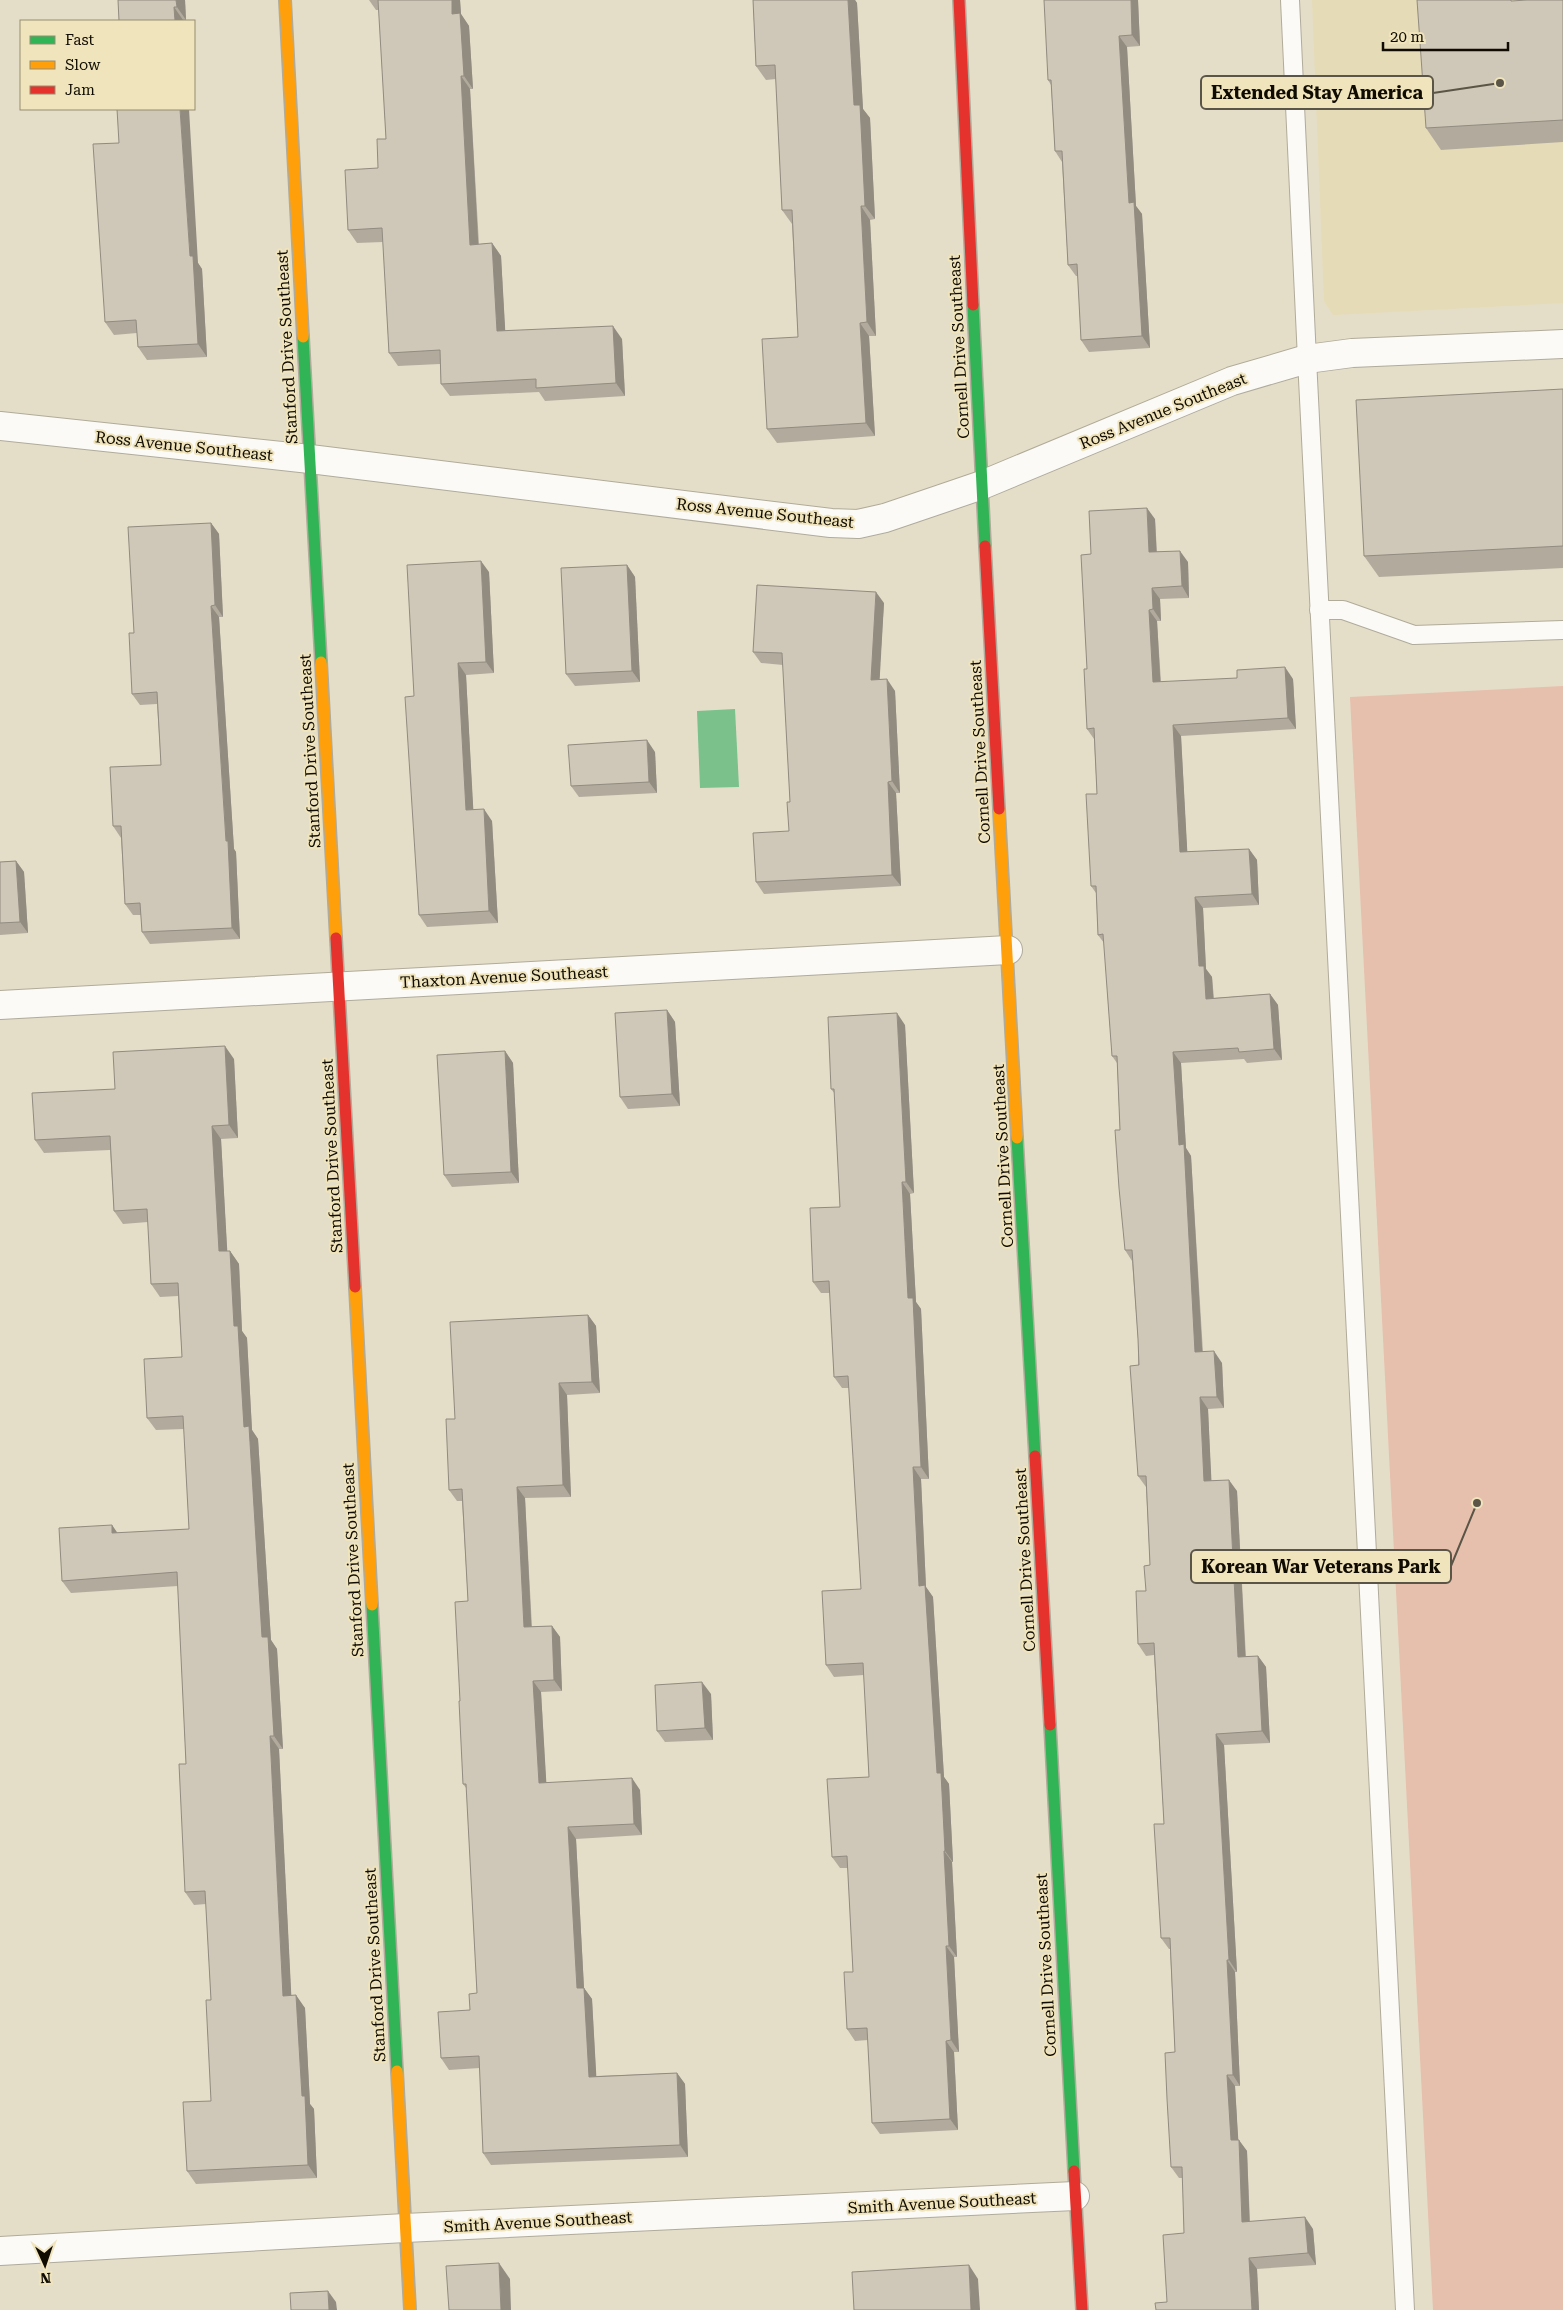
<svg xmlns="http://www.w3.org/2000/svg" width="1563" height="2310" font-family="'Roboto Serif',serif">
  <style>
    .built { fill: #e6dbb7 }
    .green { fill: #e7bfad }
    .water { fill: #7ac18c }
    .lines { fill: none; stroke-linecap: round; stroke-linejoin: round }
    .lane-casing { stroke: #b0ab9a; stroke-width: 20 }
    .street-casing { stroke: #b0ab9a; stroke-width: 30 }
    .fast-casing { stroke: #b0ab9a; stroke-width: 14 }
    .slow-casing { stroke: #b0ab9a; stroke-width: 14 }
    .jam-casing { stroke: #b0ab9a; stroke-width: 14 }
    .lane { stroke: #fbfaf7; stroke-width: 18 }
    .street { stroke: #fbfaf7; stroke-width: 28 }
    .fast { stroke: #30b455; stroke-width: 11 }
    .slow { stroke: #ff9f0a; stroke-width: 11 }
    .jam { stroke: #e5322d; stroke-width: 11 }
    .wall { fill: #b2ab9d }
    .shaded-wall { fill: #918b80 }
    .building { fill: #cfc7b7; stroke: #918b80 }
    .labels { text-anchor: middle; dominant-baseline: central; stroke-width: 4; stroke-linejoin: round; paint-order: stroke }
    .street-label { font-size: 16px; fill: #100b01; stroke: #f0e4bc }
    .leader { fill: none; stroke: #5a5547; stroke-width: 2 }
    .callout-dot { fill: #5a5547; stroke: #f0e4bc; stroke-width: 2 }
    .callout { fill: #f0e4bc; stroke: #5a5547; stroke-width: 2 }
    .callout-label { font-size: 18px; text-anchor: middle; font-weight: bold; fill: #100b01 }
  </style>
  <rect width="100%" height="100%" fill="#e4dec8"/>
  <polygon class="built" points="1312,0 1563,0 1563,303 1333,315 1324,301"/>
  <polygon class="green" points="1563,686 1563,2310 1433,2310 1350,697"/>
  <polygon class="water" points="735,709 739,787 700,788 697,711"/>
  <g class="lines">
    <defs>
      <g id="lane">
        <polyline points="1290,0 1307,359 1405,2310"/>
        <polyline points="1319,610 1343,610 1414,635 1563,630"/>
      </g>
      <g id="street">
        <polyline points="0,426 310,459 831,523 858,524 885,518 941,499 982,485 1232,381 1307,359 1352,353 1563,344"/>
        <polyline points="0,1005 1008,950"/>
        <polyline points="0,2251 405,2228 1075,2196"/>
      </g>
      <g id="fast">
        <polyline points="973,305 985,546"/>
        <polyline points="303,337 321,662"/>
        <polyline points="1017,1138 1035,1456"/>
        <polyline points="372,1605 397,2071"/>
        <polyline points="1050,1725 1074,2171"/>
      </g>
      <g id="slow">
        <polyline points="285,0 303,337"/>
        <polyline points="321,662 336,938"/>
        <polyline points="999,809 1017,1138"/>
        <polyline points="355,1287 372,1605"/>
        <polyline points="397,2071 410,2310"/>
      </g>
      <g id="jam">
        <polyline points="959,0 973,305"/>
        <polyline points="985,546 999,809"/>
        <polyline points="336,938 355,1287"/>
        <polyline points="1035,1456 1050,1725"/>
        <polyline points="1074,2171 1082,2310"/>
      </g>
    </defs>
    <use href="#lane" class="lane-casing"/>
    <use href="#street" class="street-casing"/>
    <use href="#fast" class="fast-casing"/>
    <use href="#slow" class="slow-casing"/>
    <use href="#jam" class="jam-casing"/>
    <use href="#lane" class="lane"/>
    <use href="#street" class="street"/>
    <use href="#fast" class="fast"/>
    <use href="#slow" class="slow"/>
    <use href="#jam" class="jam"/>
  </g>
  <g class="wall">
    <polygon points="118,0 185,0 186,20 183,20"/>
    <polygon points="369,0 460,0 461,14 469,26 473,89 470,89 479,244 492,243 501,256 505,331 622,339 625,396 545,401 539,392 450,396 441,384 440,364 398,366 389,353 383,242 357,243 348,230 378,168 386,139 379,10 376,10"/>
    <polygon points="753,0 855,0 857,3 863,109 870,118 875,219 870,220 876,336 869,336 875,436 777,443 767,429 798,337 792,224 782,210 776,79 766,80 756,66"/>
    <polygon points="1138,0 1140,46 1127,47 1136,206 1142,214 1150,348 1089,352 1081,340 1078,276 1076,276 1068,265 1062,162 1055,151 1051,85 1048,80"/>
    <polygon points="1563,0 1563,142 1441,150 1426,128"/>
    <polygon points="119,143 202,269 207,357 147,360 138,347 137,333 114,335 105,322"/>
    <polygon points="1563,389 1563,568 1379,577 1364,556"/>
    <polygon points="1155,519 1157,552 1188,562 1189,598 1160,599 1161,621 1157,621 1161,682 1293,679 1296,729 1181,736 1187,852 1249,849 1257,860 1259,905 1203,908 1206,969 1212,977 1214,998 1270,994 1278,1005 1282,1060 1247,1063 1244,1059 1181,1063 1186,1148 1191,1156 1203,1352 1222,1363 1224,1408 1208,1409 1211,1481 1237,1491 1246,1657 1258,1656 1266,1667 1270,1743 1224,1745 1237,1972 1235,1972 1240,2086 1235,2086 1238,2140 1247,2151 1250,2222 1313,2229 1316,2265 1257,2269 1259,2310 1156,2310 1167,2302 1184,2233 1183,2178 1179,2178 1171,2167 1175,2052 1170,1949 1169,1949 1161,1938 1164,1824 1154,1655 1146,1656 1138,1644 1150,1565 1146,1487 1138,1476 1138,1339 1132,1261 1125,1250 1120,1130 1117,1063 1112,1056 1104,943 1098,935 1096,893 1091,886 1097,794 1094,739 1087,729 1087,669 1091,554"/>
    <polygon points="211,523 219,534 223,617 219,617 234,849 236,852 240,939 150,944 142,932 141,915 133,915 125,904 121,838 113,826 161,765 157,704 140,705 132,694 134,633"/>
    <polygon points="627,565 635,577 640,682 575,686 566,674"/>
    <polygon points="489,572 494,673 466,675 473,810 492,821 498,923 427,927 419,915 414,696"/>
    <polygon points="884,603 879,679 895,691 900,793 896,793 901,886 764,894 756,882 789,831 790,802 783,665 761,663 753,652"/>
    <polygon points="655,752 657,793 579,797 571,786"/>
    <polygon points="16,861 24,872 28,933 0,935 0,862"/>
    <polygon points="667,1010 675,1022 680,1106 628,1109 620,1097"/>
    <polygon points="905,1025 914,1193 910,1194 916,1302 921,1309 929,1479 921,1479 926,1587 933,1597 944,1777 949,1784 953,1862 952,1862 957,1957 954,1957 959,2052 954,2052 958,2130 880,2134 872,2123 868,2040 855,2041 847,2029 853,1972 848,1868 840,1868 832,1857 869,1777 864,1675 834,1677 826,1665 861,1589 849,1388 842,1388 834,1377 830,1293 821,1293 813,1282 840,1207 835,1094 831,1089"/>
    <polygon points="505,1051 513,1063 519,1183 452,1187 444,1175"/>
    <polygon points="234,1059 238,1138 221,1139 227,1251 230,1251 239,1264 242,1331 247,1338 252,1430 258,1439 271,1640 277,1649 283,1749 279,1749 291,1995 305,2008 310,2104 314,2109 317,2178 196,2184 187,2171 211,2101 211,2000 206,1904 194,1905 185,1892 186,1764 178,1586 71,1593 62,1581 112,1525 117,1533 189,1529 184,1429 156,1430 147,1418 182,1357 178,1296 160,1297 151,1284 148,1222 123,1224 114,1211 110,1150 44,1153 35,1140 115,1089"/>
    <polygon points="588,1315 596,1326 600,1393 567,1395 571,1497 525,1498 532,1627 552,1626 560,1637 562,1691 541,1692 546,1782 640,1790 642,1835 576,1839 584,1988 592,1999 596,2076 677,2073 685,2084 688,2157 491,2165 483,2153 480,2068 449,2070 441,2058 470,2010 477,1993 467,1789 463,1784 460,1701 468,1601 462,1501 457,1501 449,1490 455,1419"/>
    <polygon points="711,1694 713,1740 665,1742 657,1731"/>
  </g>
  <g class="shaded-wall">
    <polygon points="176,0 185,0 186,20 177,7"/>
    <polygon points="452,0 460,0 461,14 469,26 473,89 464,76 452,14"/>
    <polygon points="848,0 855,0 857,3 863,109 870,118 875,219 865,206 854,105"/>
    <polygon points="1131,0 1138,0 1140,46 1132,35"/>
    <polygon points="174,7 183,20 183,21 175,21"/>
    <polygon points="1119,36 1127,47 1136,206 1142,214 1150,348 1142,336 1129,203"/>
    <polygon points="461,76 470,89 479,258 470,245"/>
    <polygon points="180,109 189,109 198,263 202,269 207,357 198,344 190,256"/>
    <polygon points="861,206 870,220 876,336 867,322"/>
    <polygon points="492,243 501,256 506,344 497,331"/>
    <polygon points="860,323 869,336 875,436 866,423"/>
    <polygon points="613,326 622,339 625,396 616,383"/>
    <polygon points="1147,508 1155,519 1157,564 1149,552"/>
    <polygon points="211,523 219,534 223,617 215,605"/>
    <polygon points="1180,551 1188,562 1189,598 1182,586"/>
    <polygon points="481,561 489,572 494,673 486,662"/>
    <polygon points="627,565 635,577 640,682 632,671"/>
    <polygon points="1152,588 1160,599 1161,621 1153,609"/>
    <polygon points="876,592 884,603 879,691 871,680"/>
    <polygon points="211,606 219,617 234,849 236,852 240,939 232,928"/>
    <polygon points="1149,610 1157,621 1161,693 1153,682"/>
    <polygon points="458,663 466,675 474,822 466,810"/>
    <polygon points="1285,667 1293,679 1296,729 1288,718"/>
    <polygon points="887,679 895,691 900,793 892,781"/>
    <polygon points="1173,725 1181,736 1188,864 1180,852"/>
    <polygon points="647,740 655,752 657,793 649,782"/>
    <polygon points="888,782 896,793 901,886 892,875"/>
    <polygon points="484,809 492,821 498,923 489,911"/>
    <polygon points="1249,849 1257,860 1259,905 1252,894"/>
    <polygon points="16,861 24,872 28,933 20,922"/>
    <polygon points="1195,897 1203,908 1206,969 1212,977 1214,1010 1206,999 1199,966"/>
    <polygon points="1270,994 1278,1005 1282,1060 1274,1049"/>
    <polygon points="667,1010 675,1022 680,1106 672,1094"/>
    <polygon points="897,1013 905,1025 914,1193 906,1182"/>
    <polygon points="225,1046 234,1059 238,1138 229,1125"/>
    <polygon points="505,1051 513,1063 519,1183 511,1172"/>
    <polygon points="1173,1052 1181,1063 1186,1148 1191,1156 1203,1364 1195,1352 1179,1145"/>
    <polygon points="212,1126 221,1139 228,1264 219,1251"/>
    <polygon points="902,1182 910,1194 916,1302 921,1309 929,1479 921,1467 908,1298"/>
    <polygon points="230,1251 239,1264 242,1331 247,1338 252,1430 258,1439 271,1640 277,1649 283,1749 274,1736 262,1637 234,1326"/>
    <polygon points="588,1315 596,1326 600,1393 592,1382"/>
    <polygon points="1214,1351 1222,1363 1224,1408 1217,1397"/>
    <polygon points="559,1383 567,1395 571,1497 563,1485"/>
    <polygon points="1200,1397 1208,1409 1212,1492 1204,1481"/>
    <polygon points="913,1467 921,1479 926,1587 933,1597 944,1777 949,1784 953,1862 945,1851 937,1773 919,1586"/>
    <polygon points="1229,1480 1237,1491 1246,1668 1238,1657"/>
    <polygon points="517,1487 525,1498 532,1639 524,1627"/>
    <polygon points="112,1525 121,1538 112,1533"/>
    <polygon points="552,1626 560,1637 562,1691 554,1680"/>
    <polygon points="1258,1656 1266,1667 1270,1743 1262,1731"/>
    <polygon points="533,1681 541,1692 547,1794 539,1783"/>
    <polygon points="702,1682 711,1694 713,1740 705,1728"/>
    <polygon points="1216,1734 1224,1745 1237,1972 1229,1960"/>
    <polygon points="270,1736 279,1749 292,2009 283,1996"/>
    <polygon points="632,1778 640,1790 642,1835 634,1824"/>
    <polygon points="568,1827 576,1839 584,1988 592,1999 597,2088 589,2077 577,1988"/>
    <polygon points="944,1851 952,1862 957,1957 949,1946"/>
    <polygon points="946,1946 954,1957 959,2052 951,2040"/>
    <polygon points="1227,1960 1235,1972 1240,2086 1233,2075"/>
    <polygon points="296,1995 305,2008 310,2104 314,2109 317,2178 308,2165 302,2096"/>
    <polygon points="946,2041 954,2052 958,2130 950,2119"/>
    <polygon points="677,2073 685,2084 688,2157 680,2145"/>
    <polygon points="1227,2075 1235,2086 1239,2151 1231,2140"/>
    <polygon points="1239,2140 1247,2151 1250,2234 1242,2222"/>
    <polygon points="1305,2217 1313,2229 1316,2265 1308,2253"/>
    <polygon points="1249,2258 1257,2269 1259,2310 1252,2310"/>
    <polygon points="499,2263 510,2279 511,2310 501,2310"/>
    <polygon points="969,2265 978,2279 980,2310 971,2310"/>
    <polygon points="328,2291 336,2302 337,2310 329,2310"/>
  </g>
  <g class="building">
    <polygon points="118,0 176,0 177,7 174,7 175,21 119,21"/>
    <polygon points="378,0 452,0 452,14 460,13 464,76 461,76 470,245 492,243 497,331 613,326 616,383 536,388 536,379 441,384 440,350 389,353 382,228 348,230 345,170 378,168 377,139 386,139"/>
    <polygon points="753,0 848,0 854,105 860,105 865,206 861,206 867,322 860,323 866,423 767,429 762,339 798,337 792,210 782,210 775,65 756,66"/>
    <polygon points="1044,0 1131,0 1132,35 1119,36 1129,203 1134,202 1142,336 1081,340 1077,264 1068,265 1062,151 1055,151 1051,80 1048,80"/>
    <polygon points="1417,0 1511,0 1511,1 1527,0 1563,0 1563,120 1426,128"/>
    <polygon points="117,109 180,109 190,256 193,256 198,344 138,347 136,320 105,322 93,144 119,143"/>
    <polygon points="1563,389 1563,546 1364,556 1356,400"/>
    <polygon points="1147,508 1149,552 1180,551 1182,586 1152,588 1153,609 1149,610 1153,682 1237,678 1237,670 1285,667 1288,718 1173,725 1180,852 1249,849 1252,894 1195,897 1199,966 1204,966 1206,999 1270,994 1274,1049 1239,1052 1238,1048 1173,1052 1179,1145 1184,1144 1195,1352 1214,1351 1217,1397 1200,1397 1204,1481 1229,1480 1238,1657 1258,1656 1262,1731 1216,1734 1229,1960 1227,1960 1233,2075 1227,2075 1231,2140 1239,2140 1242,2222 1305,2217 1308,2253 1249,2258 1252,2310 1156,2310 1155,2303 1167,2302 1163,2235 1184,2233 1182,2167 1171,2167 1167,2099 1165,2053 1175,2052 1170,1938 1161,1938 1154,1824 1164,1824 1154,1643 1138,1644 1136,1591 1146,1591 1144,1566 1150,1565 1146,1476 1138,1476 1130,1366 1139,1365 1138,1339 1132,1250 1125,1250 1119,1188 1115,1130 1120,1130 1117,1056 1112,1056 1103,934 1098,935 1096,886 1091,886 1086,794 1097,794 1094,728 1087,729 1084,669 1087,669 1081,555 1091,554 1089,511"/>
    <polygon points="211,523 215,605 211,606 226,841 228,841 232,928 142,932 140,903 125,904 121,826 113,826 110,767 161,765 157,692 132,694 129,633 134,633 128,527"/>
    <polygon points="481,561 486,662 458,663 466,810 484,809 489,911 419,915 405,697 414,696 407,565"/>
    <polygon points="627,565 632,671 566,674 561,568"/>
    <polygon points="757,585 876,592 871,680 887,679 892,781 888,782 892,875 756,882 753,833 789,831 787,802 790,802 782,653 753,652"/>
    <polygon points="647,740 649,782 571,786 568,745"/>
    <polygon points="16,861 20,922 0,923 0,862"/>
    <polygon points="667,1010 672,1094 620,1097 615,1013"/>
    <polygon points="897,1013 906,1182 902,1182 908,1298 913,1298 921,1467 913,1467 919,1586 925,1585 937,1773 941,1773 945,1851 944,1851 949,1946 946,1946 951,2040 946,2041 950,2119 872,2123 867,2028 847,2029 844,1972 853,1972 847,1856 832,1857 827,1779 869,1777 863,1663 826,1665 822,1591 861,1589 848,1376 834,1377 829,1281 813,1282 810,1208 840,1207 834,1089 831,1089 828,1017"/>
    <polygon points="225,1046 229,1125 212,1126 219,1251 230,1251 234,1326 238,1326 244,1427 249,1426 262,1637 268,1637 274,1736 270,1736 283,1996 296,1995 302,2096 305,2096 308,2165 187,2171 183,2102 211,2101 206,2000 211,2000 205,1891 185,1892 179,1764 186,1764 177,1572 62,1581 59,1528 112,1525 112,1533 189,1529 183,1416 147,1418 144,1359 182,1357 178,1283 151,1284 147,1209 114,1211 110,1136 35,1140 32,1093 115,1089 113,1052"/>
    <polygon points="505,1051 511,1172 444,1175 437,1055"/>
    <polygon points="588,1315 592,1382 559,1383 563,1485 517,1487 524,1627 552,1626 554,1680 533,1681 539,1783 632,1778 634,1824 568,1827 577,1988 584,1988 589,2077 677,2073 680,2145 483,2153 479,2056 441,2058 438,2012 470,2010 469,1994 477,1993 466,1784 463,1784 459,1701 460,1701 455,1602 468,1601 462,1489 449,1490 446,1419 455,1419 450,1322"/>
    <polygon points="702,1682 705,1728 657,1731 655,1685"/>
    <polygon points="499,2263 501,2310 449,2310 446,2266"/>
    <polygon points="969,2265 971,2310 854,2310 852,2272"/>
    <polygon points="328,2291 329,2310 291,2310 290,2293"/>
  </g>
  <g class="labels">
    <g class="street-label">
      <text transform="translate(287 347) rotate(-93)">Stanford Drive Southeast</text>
      <text transform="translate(959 347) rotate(-93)">Cornell Drive Southeast</text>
      <text transform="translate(1163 411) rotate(-22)">Ross Avenue Southeast</text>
      <text transform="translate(184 446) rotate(6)">Ross Avenue Southeast</text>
      <text transform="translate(765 513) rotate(6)">Ross Avenue Southeast</text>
      <text transform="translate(310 751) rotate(-93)">Stanford Drive Southeast</text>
      <text transform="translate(980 752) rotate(-93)">Cornell Drive Southeast</text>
      <text transform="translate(504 977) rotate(-3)">Thaxton Avenue Southeast</text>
      <text transform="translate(332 1156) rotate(-93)">Stanford Drive Southeast</text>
      <text transform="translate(1003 1156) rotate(-93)">Cornell Drive Southeast</text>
      <text transform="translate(353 1560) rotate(-93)">Stanford Drive Southeast</text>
      <text transform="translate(1025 1560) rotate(-93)">Cornell Drive Southeast</text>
      <text transform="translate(375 1965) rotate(-93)">Stanford Drive Southeast</text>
      <text transform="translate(1046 1965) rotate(-93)">Cornell Drive Southeast</text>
      <text transform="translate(942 2203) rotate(-3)">Smith Avenue Southeast</text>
      <text transform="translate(538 2222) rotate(-3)">Smith Avenue Southeast</text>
    </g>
  </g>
  <path class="leader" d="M1500 83L1433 93M1477 1503L1451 1566"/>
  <g class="callout-dot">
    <circle cx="1500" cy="83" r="5"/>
    <circle cx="1477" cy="1503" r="5"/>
  </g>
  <g class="callout">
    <rect x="1201" y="76" width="232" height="33" rx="5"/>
    <rect x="1191" y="1550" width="260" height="33" rx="5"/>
  </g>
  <g class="callout-label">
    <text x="1317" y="99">Extended Stay America</text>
    <text x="1321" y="1573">Korean War Veterans Park</text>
  </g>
  <rect x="20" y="20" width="175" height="90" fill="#f0e4bc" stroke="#968d71"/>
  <rect x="30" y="36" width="25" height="8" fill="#30b455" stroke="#968d71"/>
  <text x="65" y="45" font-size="15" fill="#100b01">Fast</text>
  <rect x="30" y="61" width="25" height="8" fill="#ff9f0a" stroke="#968d71"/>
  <text x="65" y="70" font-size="15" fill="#100b01">Slow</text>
  <rect x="30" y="86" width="25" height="8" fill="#e5322d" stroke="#968d71"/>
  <text x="65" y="95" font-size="15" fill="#100b01">Jam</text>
  <g transform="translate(45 2265) rotate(177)" stroke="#f0e4bc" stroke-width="4" paint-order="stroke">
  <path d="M0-4L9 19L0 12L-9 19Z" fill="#100b01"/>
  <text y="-8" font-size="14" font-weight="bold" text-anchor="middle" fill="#100b01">N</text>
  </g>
  <path d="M1383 42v8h125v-8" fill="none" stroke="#100b01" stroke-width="2.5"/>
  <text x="1390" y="42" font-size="15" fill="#100b01" stroke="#f0e4bc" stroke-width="4" paint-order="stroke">20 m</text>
</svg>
